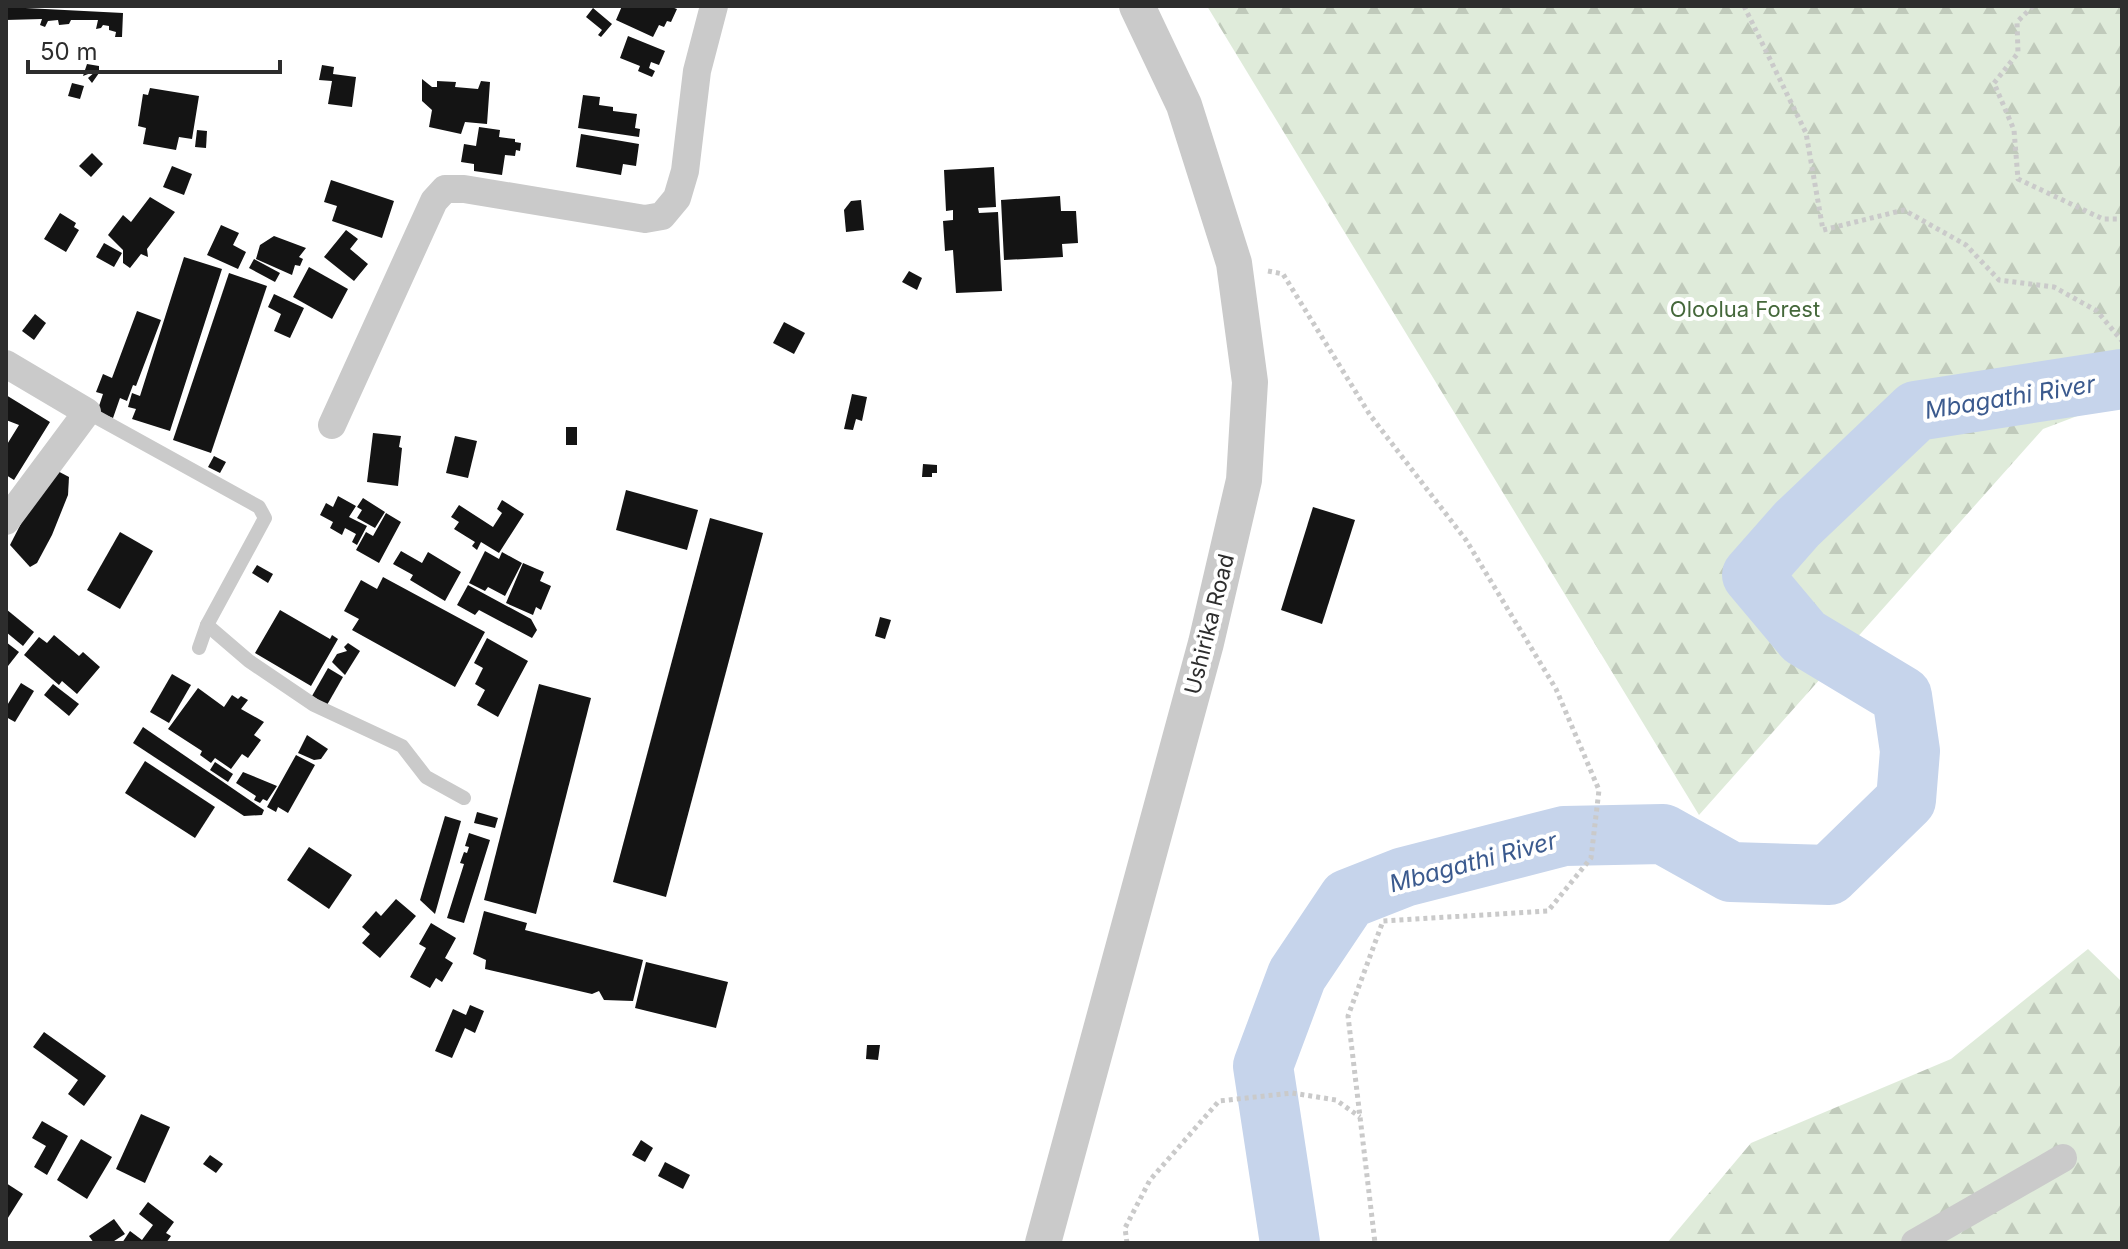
<svg xmlns="http://www.w3.org/2000/svg" width="2128" height="1249" font-family="Inter,sans-serif">
  <style>
    .forest { fill: url(#forest-firs) }
    .lines { fill: none; stroke-linecap: round; stroke-linejoin: round }
    .river { stroke: #c6d4eb; stroke-width: 60 }
    .building { fill: #141414 }
    .path { stroke: #cacaca; stroke-width: 5; stroke-dasharray: 4 4; stroke-linecap: butt }
    .service { stroke: #cacaca; stroke-width: 14 }
    .minor { stroke: #cacaca; stroke-width: 28 }
    .tertiary { stroke: #cacaca; stroke-width: 36 }
    .labels { text-anchor: middle; dominant-baseline: central; stroke-width: 8; stroke-linejoin: round; paint-order: stroke }
    .park-label { font-size: 22px; fill: #45683b; stroke: #fff }
    .street-label { font-size: 22px; fill: #2d2d2d; stroke: #fff }
    .water-label { font-size: 24px; font-style: italic; fill: #3b5a8e; stroke: #fff }
  </style>
  <defs>
    <pattern id="forest-firs" width="22" height="20" patternUnits="userSpaceOnUse" patternTransform="scale(2)"><rect width="22" height="20" fill="#dfebda"/><path d="M5 1l3.5 6h-7zM16 11l3.5 6h-7z" fill="#c0cabb"/></pattern>
  </defs>
  <rect width="100%" height="100%" fill="#fff"/>
  <g class="forest">
    <polygon points="1207,6 2122,6 2122,399 2043,429 1699,815"/>
    <polygon points="2088,949 2122,982 2122,1243 1667,1243 1751,1143 1951,1059"/>
  </g>
  <g class="lines">
    <polyline class="river" points="1290,1243 1263,1066 1297,975 1348,899 1404,877 1564,836 1663,834 1731,872 1829,875 1906,800 1910,751 1902,696 1804,637 1752,575 1797,524 1916,411 2122,379"/>
  </g>
  <g class="building">
    <polygon points="622,6 669,6 677,9 671,22 667,21 664,27 659,25 653,37 616,20"/>
    <polygon points="6,7 123,13 122,37 115,37 116,32 109,30 109,26 103,25 101,28 96,29 98,20 71,20 69,24 59,25 58,20 48,21 45,27 40,25 42,19 6,20"/>
    <polygon points="593,8 612,24 601,37 598,35 602,30 586,17"/>
    <polygon points="628,36 665,51 659,65 651,62 649,68 655,71 652,77 638,71 640,66 620,58"/>
    <polygon points="87,64 99,66 99,73 92,83 88,78 96,71 83,76"/>
    <polygon points="322,65 334,67 333,74 356,77 352,107 328,104 332,81 319,80"/>
    <polygon points="422,79 432,87 437,87 437,81 456,82 455,87 478,89 481,81 490,82 487,124 465,122 461,134 429,127 432,110 422,101"/>
    <polygon points="72,83 84,86 80,99 68,96"/>
    <polygon points="150,88 199,96 192,139 179,137 176,150 143,144 146,128 138,126 143,94 148,95"/>
    <polygon points="583,95 600,97 599,105 613,107 613,111 637,114 635,128 640,129 639,137 578,128"/>
    <polygon points="479,127 500,130 499,137 515,139 515,142 521,143 520,151 516,150 515,156 505,155 502,175 474,171 474,164 461,162 464,144 476,146"/>
    <polygon points="197,130 207,131 206,148 195,147"/>
    <polygon points="581,134 639,144 636,166 623,164 621,175 576,167"/>
    <polygon points="92,153 103,164 91,177 79,166"/>
    <polygon points="172,166 192,174 184,195 163,187"/>
    <polygon points="994,167 996,207 978,208 979,213 998,212 1002,291 956,293 953,250 945,251 943,221 953,220 953,210 946,211 944,170"/>
    <polygon points="331,180 394,201 382,238 332,221 337,206 324,202"/>
    <polygon points="1060,196 1061,211 1076,211 1078,243 1062,244 1063,257 1004,260 1001,200"/>
    <polygon points="150,197 175,212 147,249 148,257 141,254 130,268 123,263 123,250 108,235 123,215 131,222"/>
    <polygon points="861,200 864,230 846,232 844,210 851,201"/>
    <polygon points="60,213 76,223 74,227 79,230 66,252 44,239"/>
    <polygon points="221,225 239,233 233,245 246,252 238,269 207,255"/>
    <polygon points="346,230 358,239 350,249 368,264 354,281 324,257"/>
    <polygon points="274,236 306,248 299,257 303,259 300,266 295,265 292,275 256,259 260,245"/>
    <polygon points="104,243 122,253 114,267 96,257"/>
    <polygon points="184,257 222,269 170,431 132,419 136,409 128,407 132,393 140,396"/>
    <polygon points="254,259 280,273 275,282 249,268"/>
    <polygon points="309,267 348,289 332,319 293,297"/>
    <polygon points="909,271 922,278 917,290 902,282"/>
    <polygon points="229,273 267,286 211,453 173,440"/>
    <polygon points="274,294 304,308 290,338 274,331 281,314 268,307"/>
    <polygon points="137,311 161,320 136,386 133,385 127,401 120,398 113,418 97,412 103,394 96,392 103,374 112,378"/>
    <polygon points="35,314 46,323 34,340 22,331"/>
    <polygon points="784,322 805,333 794,354 773,343"/>
    <polygon points="852,394 867,397 862,421 856,419 853,430 844,429"/>
    <polygon points="6,395 50,422 14,480 6,475 6,446 19,425 6,420"/>
    <rect x="566" y="427" width="11" height="18"/>
    <polygon points="373,433 401,436 399,447 402,448 398,486 367,482"/>
    <polygon points="455,436 477,441 468,478 446,473"/>
    <polygon points="214,456 226,462 220,473 208,467"/>
    <polygon points="923,464 937,465 937,473 932,473 932,477 922,477"/>
    <polygon points="50,467 69,477 68,495 52,535 37,563 30,567 10,545"/>
    <polygon points="626,490 698,510 687,550 616,530"/>
    <polygon points="338,496 356,506 349,517 367,526 357,545 352,542 356,534 345,528 342,535 330,528 333,522 320,515 326,503 333,507"/>
    <polygon points="363,498 385,512 375,528 357,518 362,510 357,507"/>
    <polygon points="502,500 524,514 499,553 481,542 477,550 472,546 475,542 454,529 459,522 451,517 459,505 493,527 502,513 497,509"/>
    <polygon points="1313,507 1355,520 1322,624 1281,610"/>
    <polygon points="386,513 401,522 379,563 356,550 366,532 373,536"/>
    <polygon points="710,518 763,533 666,897 613,882"/>
    <polygon points="120,532 153,551 120,609 87,590"/>
    <polygon points="401,551 422,563 428,552 461,572 445,601 410,580 413,575 393,564"/>
    <polygon points="485,551 499,559 502,552 522,563 505,596 488,587 485,591 469,583"/>
    <polygon points="523,563 544,572 540,581 551,586 541,610 536,607 533,615 506,603"/>
    <polygon points="257,565 273,574 268,583 252,573"/>
    <polygon points="383,577 485,632 455,687 352,630 359,619 344,611 361,580 377,589"/>
    <polygon points="468,585 531,619 537,630 532,638 479,610 475,615 457,605"/>
    <polygon points="6,609 34,632 23,646 6,632"/>
    <polygon points="280,610 330,639 332,635 338,639 311,686 255,653"/>
    <polygon points="880,617 891,620 885,639 875,636"/>
    <polygon points="54,635 79,656 83,652 100,667 77,694 62,681 59,685 24,655 39,637 47,643"/>
    <polygon points="487,638 528,661 498,717 477,705 485,690 475,684 483,668 474,663"/>
    <polygon points="6,642 19,652 8,666 6,664"/>
    <polygon points="348,643 360,651 345,675 332,662 337,654 347,651 344,647"/>
    <polygon points="328,668 343,677 327,705 312,696"/>
    <polygon points="172,674 191,685 169,723 150,712"/>
    <polygon points="21,683 34,691 15,722 6,717 6,707"/>
    <polygon points="53,684 79,704 69,716 44,695"/>
    <polygon points="539,684 591,698 536,914 484,900"/>
    <polygon points="198,688 224,707 232,695 238,699 241,696 248,700 241,709 264,722 254,735 261,740 248,758 242,754 231,769 215,758 211,763 200,755 202,751 168,729"/>
    <polygon points="143,727 264,810 262,815 244,816 133,743"/>
    <polygon points="307,735 328,749 321,759 314,760 298,753"/>
    <polygon points="296,755 315,765 288,813 278,807 276,812 267,807"/>
    <polygon points="145,761 215,807 195,838 125,793"/>
    <polygon points="215,762 233,774 228,782 210,770"/>
    <polygon points="243,772 277,786 267,801 263,799 260,803 254,800 256,796 236,783"/>
    <polygon points="477,812 498,818 495,828 474,823"/>
    <polygon points="445,816 461,821 435,914 420,900"/>
    <polygon points="469,833 490,840 464,923 447,918 464,864 460,863 464,852 467,853 469,847 465,846"/>
    <polygon points="309,847 352,875 329,909 287,880"/>
    <polygon points="396,899 416,916 380,958 362,943 370,934 362,927 376,911 381,916"/>
    <polygon points="484,911 527,923 525,930 643,960 633,1001 604,1000 599,991 592,994 485,969 486,960 473,954"/>
    <polygon points="431,923 456,938 445,958 453,963 442,982 436,978 430,988 410,977 426,948 419,944"/>
    <polygon points="646,962 728,982 716,1028 635,1008"/>
    <polygon points="470,1005 484,1011 475,1033 465,1028 452,1058 435,1051 453,1009 466,1015"/>
    <polygon points="44,1032 106,1076 84,1106 68,1094 78,1080 33,1047"/>
    <polygon points="867,1045 880,1045 878,1060 866,1059"/>
    <polygon points="141,1114 170,1127 145,1183 116,1169"/>
    <polygon points="42,1121 68,1136 47,1175 34,1167 46,1146 32,1138"/>
    <polygon points="81,1139 112,1157 87,1199 57,1180"/>
    <polygon points="641,1140 653,1148 645,1162 632,1155"/>
    <polygon points="210,1155 223,1164 216,1173 203,1164"/>
    <polygon points="665,1162 690,1175 683,1189 658,1176"/>
    <polygon points="6,1183 23,1194 6,1221"/>
    <polygon points="148,1202 174,1222 166,1233 171,1236 166,1243 122,1243 130,1231 142,1240 153,1225 139,1214"/>
    <polygon points="114,1219 125,1234 111,1243 94,1243 89,1236"/>
  </g>
  <g class="lines">
    <g class="path">
      <polyline points="1744,6 1806,133 1823,230 1904,210 1966,245 1999,280 2054,287 2097,311 2122,341"/>
      <polyline points="2033,6 2017,22 2018,53 1994,83 2014,130 2018,179 2103,219 2122,219"/>
      <polyline points="1268,271 1283,274 1370,415 1466,540 1556,689 1599,790 1591,858 1548,911 1383,921 1348,1016 1375,1243"/>
      <polyline points="1127,1243 1125,1228 1150,1180 1219,1101 1292,1093 1336,1100 1360,1117"/>
    </g>
    <g class="service">
      <polyline points="87,412 259,507 265,518 207,625 199,648"/>
      <polyline points="207,625 249,661 314,705 402,746 426,777 464,798"/>
    </g>
    <g class="minor">
      <polyline points="6,364 87,412 6,521"/>
      <polyline points="332,425 434,201 445,189 464,189 645,219 662,216 677,198 685,171 697,71 714,6"/>
      <polyline points="1915,1243 2063,1158"/>
    </g>
    <polyline class="tertiary" points="1043,1243 1206,643 1244,480 1250,382 1234,263 1184,105 1137,6"/>
  </g>
  <g class="labels">
    <g class="park-label">
      <text x="1745" y="309">Oloolua Forest</text>
    </g>
    <g class="street-label">
      <text transform="translate(1209 624) rotate(-76)">Ushirika Road</text>
    </g>
    <g class="water-label">
      <text transform="translate(2010 397) rotate(-9)">Mbagathi River</text>
      <text transform="translate(1473 862) rotate(-15)">Mbagathi River</text>
    </g>
  </g>
  <rect width="2128" height="1249" fill="none" stroke="#2d2d2d" stroke-width="16"/>
  <path d="M28 60v12h252v-12" fill="none" stroke="#2d2d2d" stroke-width="4"/>
  <text x="40" y="60" font-size="24" fill="#2d2d2d" stroke="#ffffff" stroke-width="6" paint-order="stroke">50 m</text>
</svg>
